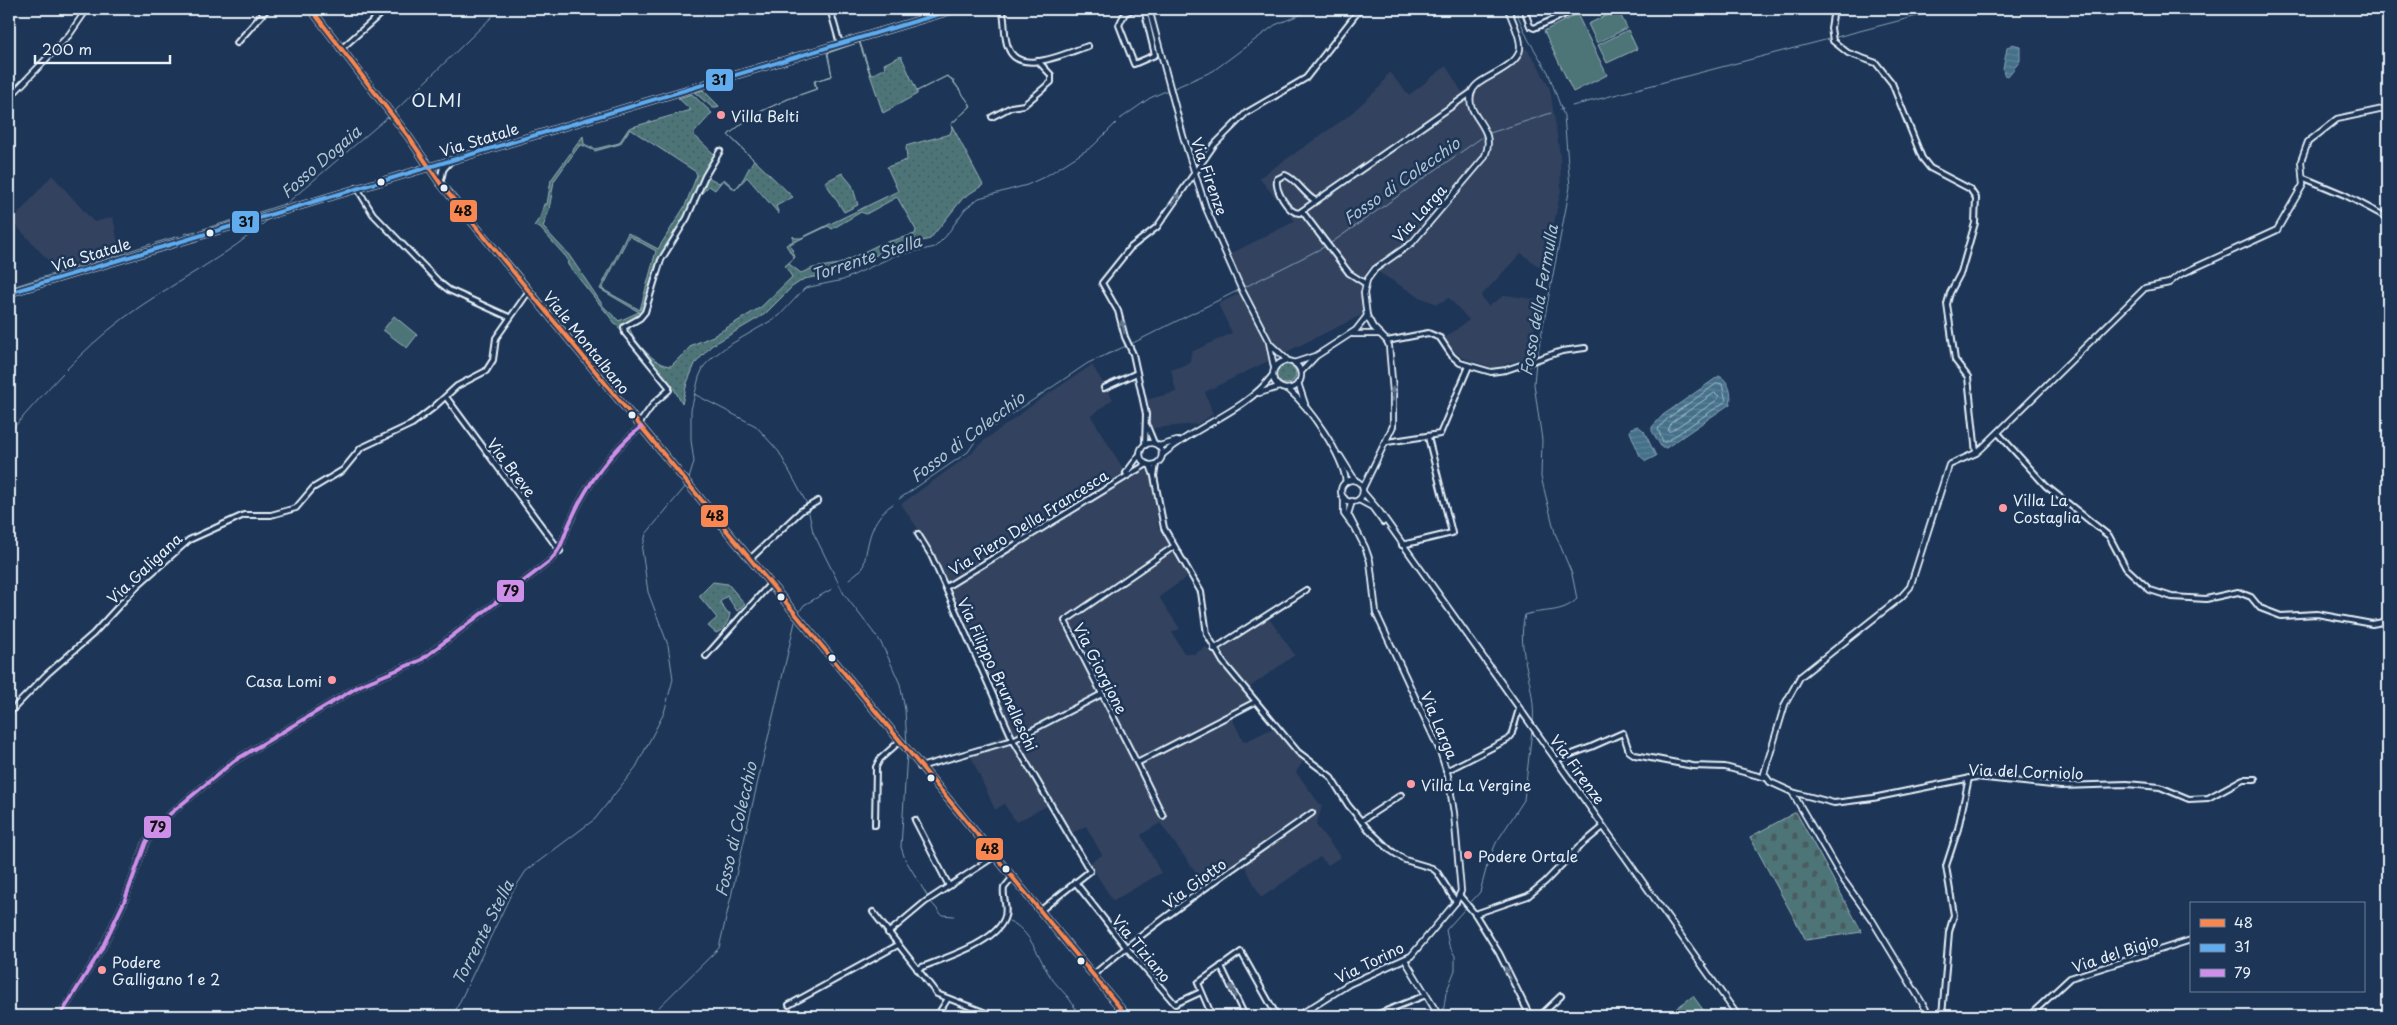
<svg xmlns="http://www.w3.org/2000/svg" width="2397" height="1025" font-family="'Playpen Sans',sans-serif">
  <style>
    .built { fill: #32425e }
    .green { fill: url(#green-dots); stroke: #9ab2b8; fill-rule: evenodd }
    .cemetery { fill: url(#cemetery-stones); stroke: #9ab2b8 }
    .pitch { fill: #4d7478; stroke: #9ab2b8 }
    .water { fill: url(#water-rules); stroke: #86a3b5 }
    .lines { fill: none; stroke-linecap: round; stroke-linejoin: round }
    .shore { stroke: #a6bdcc; stroke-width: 1 }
    .stream { stroke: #86a3b5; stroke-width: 1 }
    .minor-casing { stroke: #e8f1f8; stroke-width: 8 }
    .tertiary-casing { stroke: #e8f1f8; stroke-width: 8 }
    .secondary-casing { stroke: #e8f1f8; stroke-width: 9 }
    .primary-casing { stroke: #e8f1f8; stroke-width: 9 }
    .minor { stroke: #1d3557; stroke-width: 4 }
    .tertiary { stroke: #1d3557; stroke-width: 4.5 }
    .secondary { stroke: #1d3557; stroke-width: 5 }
    .primary { stroke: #6b706d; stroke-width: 5.5 }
    .bus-1-casing { stroke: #1d3557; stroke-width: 8 }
    .bus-2-casing { stroke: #1d3557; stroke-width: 8 }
    .bus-3-casing { stroke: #1d3557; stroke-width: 8 }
    .bus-1 { stroke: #f88751; stroke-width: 4 }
    .bus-2 { stroke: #60acee; stroke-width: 4 }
    .bus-3 { stroke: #ce8fe9; stroke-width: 4 }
    .oneway { fill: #64778f }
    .poi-dot { fill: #ff9aa2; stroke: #1d3557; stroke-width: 2 }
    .bus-dot { fill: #e8f1f8; stroke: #1d3557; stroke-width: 2 }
    .labels { text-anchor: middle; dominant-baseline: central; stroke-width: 5; stroke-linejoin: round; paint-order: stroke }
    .poi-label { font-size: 15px; fill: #e8f1f8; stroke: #1d3557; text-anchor: start }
    .street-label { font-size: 15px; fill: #e8f1f8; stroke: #1d3557 }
    .water-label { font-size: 16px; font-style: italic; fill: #afc4d1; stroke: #1d3557 }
    .quarter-label { font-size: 18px; letter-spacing: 1px; fill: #e8f1f8; stroke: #1d3557 }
    .line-badge { stroke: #1d3557; stroke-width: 2 }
    .pale-badge-label { font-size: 14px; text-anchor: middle; font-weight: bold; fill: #111 }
  </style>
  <defs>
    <pattern id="green-dots" width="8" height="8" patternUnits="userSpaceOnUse" patternTransform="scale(1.25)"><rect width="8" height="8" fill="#4d7478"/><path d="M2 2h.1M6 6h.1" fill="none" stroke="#495c5f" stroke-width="1.8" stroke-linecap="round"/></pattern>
    <pattern id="cemetery-stones" width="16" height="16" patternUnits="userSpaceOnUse" patternTransform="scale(1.25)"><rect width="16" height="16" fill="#4d7478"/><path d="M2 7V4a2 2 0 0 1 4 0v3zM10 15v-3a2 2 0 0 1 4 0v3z" fill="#495c5f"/></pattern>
    <pattern id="water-rules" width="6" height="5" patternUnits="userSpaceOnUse" patternTransform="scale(1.25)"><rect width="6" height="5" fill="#446f89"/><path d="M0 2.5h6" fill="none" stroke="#5f849a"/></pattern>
  </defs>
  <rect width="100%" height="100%" fill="#1d3557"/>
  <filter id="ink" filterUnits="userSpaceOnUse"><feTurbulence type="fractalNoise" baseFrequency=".02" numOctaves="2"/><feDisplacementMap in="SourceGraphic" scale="10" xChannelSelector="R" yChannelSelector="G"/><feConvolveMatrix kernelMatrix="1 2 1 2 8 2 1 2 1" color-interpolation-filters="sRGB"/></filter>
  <g filter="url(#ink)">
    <g class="built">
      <polygon points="1526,48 1537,63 1550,89 1560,154 1561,190 1544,271 1521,253 1481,296 1488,306 1505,295 1540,300 1529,357 1494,368 1463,358 1450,348 1443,339 1469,320 1449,298 1437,304 1419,297 1370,267 1362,280 1360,293 1362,315 1205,392 1213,414 1198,424 1143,429 1140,404 1146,400 1176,392 1171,370 1190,363 1191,352 1232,333 1218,304 1240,293 1222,258 1295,221 1259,178 1347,117 1380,87 1389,72 1409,95 1446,66 1462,92"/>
      <polygon points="52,175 94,222 113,217 122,263 66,280 12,221"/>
      <polygon points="1092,365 1113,399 1091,416 1124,470 1129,466 1143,469 1151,473 1158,527 1189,576 1159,597 1180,629 1172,632 1184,653 1194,654 1206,647 1212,654 1268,617 1295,655 1250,687 1258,698 1229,713 1244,742 1273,728 1303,762 1296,772 1322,807 1316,825 1341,857 1328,865 1320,857 1261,898 1244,864 1208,889 1160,823 1141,835 1161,873 1113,901 1089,863 1102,855 1086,826 1072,833 1053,803 1016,822 1004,804 995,810 968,750 1005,735 944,589 946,580 928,544 901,504 969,455 982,442 1042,398"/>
    </g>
    <g class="green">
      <path d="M860 42 871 75 885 68 884 64 901 56 917 91 947 76 952 79 971 106 951 124 983 185 963 198 930 239 889 249 844 271 804 279 792 287 765 314 711 346 695 364 687 383 682 404 672 385 626 332V326L642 317 662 259 682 228 706 176 719 183 724 179 735 189C746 178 746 171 754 160L728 135 753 115 788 99 816 89 814 81 832 76 827 53ZM859 42 883 113 917 94V91L947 76 951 79 970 104V107L951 124 952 129 950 134 909 145 906 146 907 160 887 167 898 191 801 238H795L793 236V241L786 245 794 258 785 266 792 277 761 307 713 336 692 345 671 366C656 366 634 342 629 327L642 319 647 312 664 259 688 220 700 195 709 186 715 190 723 180 735 190 747 177 779 214 776 206 793 197 728 135 753 115 788 99 817 89 815 81 832 76 828 53ZM897 197 916 230 915 234 880 244 839 264 813 268 801 273 789 264 795 257 790 244 828 226 832 229 861 212 866 214Z"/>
      <polygon points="703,90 719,106 717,108 713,108 694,92"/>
      <path d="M692 94 712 113 693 134 715 155 685 220 660 259 644 311 639 318 624 324 622 332 568 265 567 258 540 228 534 226 540 217 544 204H547L551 180 583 136 584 144 595 149 619 143 629 128 691 110 678 98ZM630 129 696 172 697 175 685 206 658 249 628 233 600 289 639 312 619 321 604 307 569 255 543 227 549 210 554 181 579 146 582 145 595 151 620 144ZM629 236 656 251 640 310 602 289Z"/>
      <polygon points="842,173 852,185 858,205 844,212 825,182"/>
      <circle cx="1286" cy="374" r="10"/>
      <path d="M713 582 728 584 745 604 737 611 727 596 720 602 727 613H730C729 622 724 630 716 633L708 626 717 618 699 596Z"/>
    </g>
    <polygon class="cemetery" points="1796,812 1862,932 1806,940 1750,837"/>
    <g class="pitch">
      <polygon points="1618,10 1627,28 1597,43 1588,24"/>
      <polygon points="1577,14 1607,75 1573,92 1544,31"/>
      <polygon points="1628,30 1637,49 1607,63 1598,45"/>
      <polygon points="394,316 417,335 407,348 383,330"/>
      <polygon points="1693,996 1704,1011 1698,1016 1666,1016"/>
    </g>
    <g class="water">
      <polygon points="2012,44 2020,46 2020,61 2008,76 2004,75 2003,69 2007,48"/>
      <path d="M1719 376C1728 379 1733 394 1730 404L1666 448H1662L1652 431V427L1663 415Z"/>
      <polygon points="1638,426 1644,431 1656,456 1646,461 1640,456 1630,432 1631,428"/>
    </g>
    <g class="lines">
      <g class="shore">
        <polygon points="1718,383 1722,384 1726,401 1666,442 1663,442 1658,429 1667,419"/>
        <polygon points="1715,393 1719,396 1717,400 1671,431 1668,431 1671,423"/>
      </g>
      <g class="stream">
        <polyline points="1515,9 1528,39 1548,72 1564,116 1570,187 1537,357"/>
        <polyline points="1172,89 1213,71 1275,25 1314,9"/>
        <polyline points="1572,106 1944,9"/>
        <polyline points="1560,110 1563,109"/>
        <polyline points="392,114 500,9"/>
        <polyline points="1490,133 1551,113"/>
        <polyline points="280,209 389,116"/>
        <polyline points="247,216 287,203"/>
        <polyline points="203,229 244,217"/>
        <polyline points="184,234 196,231"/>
        <polyline points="155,243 179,236"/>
        <polyline points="1331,243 1484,136"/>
        <polyline points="93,262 151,244"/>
        <polyline points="1245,287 1324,247"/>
        <polyline points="9,288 88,263"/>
        <polyline points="1131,344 1239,290"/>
        <polyline points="694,394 756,426 779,452 807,504 813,532 844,594 880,641 888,657 900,684 905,710 907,746"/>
        <path d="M9 433C44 393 81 350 124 318 172 282 227 258 271 217"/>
        <polyline points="688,482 694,462 691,440 691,410 699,377 704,366 713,357 726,347 779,316 805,288 843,280 894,256 935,247 946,236 965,209 979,198 1027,185 1046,176 1093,146 1120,119 1150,98 1168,90"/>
        <polyline points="899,499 968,452 978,437 1088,363 1126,346"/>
        <path d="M849 579 863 568C869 542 869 520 893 504"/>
        <polyline points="799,612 804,605 832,589"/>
        <path d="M1533 724C1537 686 1515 651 1525 615 1543 609 1562 614 1577 599L1572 574 1555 533 1541 477 1542 440 1534 384 1536 361"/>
        <polyline points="907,752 901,847 905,859 928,897"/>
        <polyline points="931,902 942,915 954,916"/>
        <path d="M1009 921C1030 929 1039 959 1050 976 1062 993 1070 995 1079 1016"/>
        <polyline points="1443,1013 1446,993 1455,970 1455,956 1449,945 1446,930 1480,892 1488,862 1496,843 1524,800 1532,730"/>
        <polyline points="453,1016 511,894 526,871 595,819 636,767 664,713 673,679 668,645 648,592 642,550 646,534 686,486"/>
        <polyline points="650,1016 719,948 795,622"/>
      </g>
      <defs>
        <g id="minor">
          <polyline points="830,9 840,44"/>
          <path d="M1002 9C1006 21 1003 35 1008 47 1018 77 1066 53 1088 46"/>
          <polyline points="1134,9 1125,13 1119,25 1134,64 1155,55 1144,9"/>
          <polyline points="1524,9 1530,26 1534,28 1577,9"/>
          <polyline points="1834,9 1831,28 1833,41 1848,53 1876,63 1892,83 1922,158 1930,168 1970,189 1976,198 1975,223 1961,272 1950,293 1947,304 1955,360 1968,377 1976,453"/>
          <polyline points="237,43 267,9"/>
          <polyline points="341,49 386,9"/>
          <polyline points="992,117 1011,107 1024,105 1051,82 1051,75 1038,61"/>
          <polyline points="2304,178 2345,195 2388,218"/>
          <polyline points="357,188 373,214 440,283 449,290 509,317"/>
          <path d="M1316 201C1303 194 1297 179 1285 175L1277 179C1275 190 1287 212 1299 213L1316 201 1472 92"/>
          <polyline points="1302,211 1349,273 1366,284"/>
          <polyline points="1387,341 1428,333 1440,338 1452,356 1460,363 1491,372 1506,370 1562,351 1585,348"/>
          <polyline points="1104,388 1137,373"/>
          <polyline points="446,397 560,551"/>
          <polyline points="639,424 654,403 669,390 669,387 625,333 624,327 640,318 645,312 661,260 687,218 705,176 720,151"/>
          <polyline points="1147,426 1154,443"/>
          <polyline points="1998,433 2046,486 2109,536 2126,568 2150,590 2172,597 2206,599 2238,592 2251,597 2260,608 2281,616 2317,614 2372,624 2388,621"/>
          <polyline points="1387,442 1440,434 1469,366"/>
          <polyline points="1145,445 1146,414 1133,354 1125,337 1118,311 1102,283 1130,248 1157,227 1214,145 1246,113 1306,78 1360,9"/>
          <polyline points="1150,465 1154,476 1164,528 1201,592 1207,634 1223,662 1298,752 1330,776 1348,805 1368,829 1390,850 1405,860 1432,868 1437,872 1456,902"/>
          <polyline points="1126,473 1140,454"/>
          <polyline points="1154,476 1156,464"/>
          <polyline points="918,534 931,555 1013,740 1090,871 1041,910"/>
          <polyline points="1402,545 1452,533 1428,437"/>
          <polyline points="750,559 801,511 818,501"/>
          <polyline points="946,587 1147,464"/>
          <polyline points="1214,649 1306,590"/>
          <polyline points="706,656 770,584"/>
          <polyline points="9,713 47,674 93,634 138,585 189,540 244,515 271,515 296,508 313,488 343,470 361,448 412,424 433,408 457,386 486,371 493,360 496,338 529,291"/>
          <polyline points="1556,760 1591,747 1623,733 1629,751 1635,755 1693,766 1725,767 1766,778"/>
          <polyline points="1137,763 1065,621 1173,547"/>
          <polyline points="920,767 1013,740 1102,694"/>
          <polyline points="1446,771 1507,740 1511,736 1519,709"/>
          <polyline points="1792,792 1834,803 1873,798 1976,777 2061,786 2127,784 2160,787 2189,799 2208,798 2243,779 2255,779"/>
          <polyline points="1163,816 1137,763 1255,702"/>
          <polyline points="915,820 949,886"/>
          <polyline points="1361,821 1401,795"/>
          <polyline points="875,825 876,767 880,759 900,741"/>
          <polyline points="1075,882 1126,947 1175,1004 1201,992"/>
          <polyline points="1460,896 1475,914 1499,953 1530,1016"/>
          <polyline points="873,912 937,994 994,1016"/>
          <polyline points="1475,914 1528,896 1545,882 1579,847 1603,827"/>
          <polyline points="888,933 925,902 995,856"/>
          <polyline points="1221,966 1245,1016"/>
          <path d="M917 969C941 959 994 944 1004 919 1009 909 1002 898 1004 888L1013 877"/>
          <path d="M1093 975C1162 916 1238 865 1312 813"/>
          <polyline points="789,1005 898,945"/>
          <polyline points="1393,1009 1396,1016"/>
          <path d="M60 1016 101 950 124 902 146 842 165 818 234 761 361 685 421 660 550 561C564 546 563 535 572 518 587 484 612 450 641 427"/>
          <polyline points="937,1016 947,1000"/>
          <polyline points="1212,1016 1198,983 1241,952 1277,1016"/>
          <polyline points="1373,1016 1426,995"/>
          <polyline points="1540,1016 1561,996"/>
          <polyline points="1942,1016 1949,932 1954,915 1946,866 1958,829 1969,778"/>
          <polyline points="2029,1016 2070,978 2191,940"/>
        </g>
        <g id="tertiary">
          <polyline points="1149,9 1183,136 1206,208 1240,286 1269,342 1274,367"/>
          <polyline points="9,98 69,35 87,9"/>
          <polyline points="1353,334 1380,334"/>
          <polyline points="1271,345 1287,360"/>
          <circle cx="1287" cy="375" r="14"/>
          <polyline points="1294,363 1315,356"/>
          <polyline points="1301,372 1316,356 1356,330 1367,316"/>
          <polyline points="1298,383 1305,404"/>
          <path d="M1288 389C1309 407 1343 454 1346 482"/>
          <polyline points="1259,393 1279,387"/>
          <circle cx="1151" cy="454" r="11"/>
          <polyline points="1159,446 1177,441"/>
          <path d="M1162 455C1195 426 1246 411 1272 376"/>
          <polyline points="1340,456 1355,480"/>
          <circle cx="1352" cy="491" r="11"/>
          <path d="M1363 488 1393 426V392L1389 346 1387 341 1373 327 1367 316 1364 293 1367 280 1375 269 1412 243 1484 158C1499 127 1465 118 1471 94 1473 86 1480 82 1487 78 1529 55 1525 51 1508 9"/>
          <polyline points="1363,492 1380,512 1738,1016"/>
          <polyline points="1344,498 1344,514 1352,525"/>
          <polyline points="1359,500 1372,507 1383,522"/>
          <polyline points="1405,960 1439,1016"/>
          <polyline points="1298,1016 1349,984 1411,956 1456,902 1461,891 1454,813 1448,776 1440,751 1376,613 1370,561 1365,547 1348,514 1352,501"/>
          <polyline points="1930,1016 1872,920 1842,878 1792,792 1770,782 1764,774 1785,704 1800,677 1901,597 1910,587 1949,465 1976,453 1982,448 2145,288 2169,283 2179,275 2277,230 2303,185 2301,161 2308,142 2337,119 2388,108"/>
        </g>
        <g id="secondary">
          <polyline points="311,9 408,136 440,183 1127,1016"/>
          <polyline points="440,182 443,169 450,161"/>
        </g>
        <polyline id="primary" points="9,293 956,9"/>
      </defs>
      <use href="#minor" class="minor-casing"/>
      <use href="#tertiary" class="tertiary-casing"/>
      <use href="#secondary" class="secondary-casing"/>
      <use href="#primary" class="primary-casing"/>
      <use href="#minor" class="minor"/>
      <use href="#tertiary" class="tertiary"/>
      <use href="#secondary" class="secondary"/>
      <use href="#primary" class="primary"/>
      <defs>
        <polyline id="bus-1" points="311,9 408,136 440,183 1127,1016"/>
        <polyline id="bus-2" points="9,293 956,9"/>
        <path id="bus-3" d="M60 1016 101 950 124 902 146 842 165 818 234 761 361 685 421 660 550 561C564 546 563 535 572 518 587 484 612 450 641 427"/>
      </defs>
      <use href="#bus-1" class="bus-1-casing"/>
      <use href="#bus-2" class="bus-2-casing"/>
      <use href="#bus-3" class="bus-3-casing"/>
      <use href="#bus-1" class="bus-1"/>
      <use href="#bus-2" class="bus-2"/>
      <use href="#bus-3" class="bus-3"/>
    </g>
    <defs><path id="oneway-solid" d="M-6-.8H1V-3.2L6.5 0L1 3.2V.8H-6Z" transform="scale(1.25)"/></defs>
    <g class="oneway">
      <use href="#oneway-solid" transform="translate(1176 199) rotate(-57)"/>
      <use href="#oneway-solid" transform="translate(1123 327) rotate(-103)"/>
      <use href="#oneway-solid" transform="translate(1393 394) rotate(-92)"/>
      <use href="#oneway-solid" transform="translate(1508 973) rotate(-115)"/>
      <use href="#oneway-solid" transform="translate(1233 991) rotate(-115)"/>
    </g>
  </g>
  <g class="poi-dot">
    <circle cx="721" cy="115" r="5"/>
    <circle cx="2003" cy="508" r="5"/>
    <circle cx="332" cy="680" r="5"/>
    <circle cx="1411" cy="784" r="5"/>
    <circle cx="1468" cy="855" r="5"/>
    <circle cx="102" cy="970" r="5"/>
  </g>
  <g class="bus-dot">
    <circle cx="381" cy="182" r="4.5"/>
    <circle cx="444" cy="188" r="4.5"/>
    <circle cx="210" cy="233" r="4.5"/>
    <circle cx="632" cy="415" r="4.5"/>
    <circle cx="781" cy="597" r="4.5"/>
    <circle cx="832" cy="658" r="4.5"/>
    <circle cx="931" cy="778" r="4.5"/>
    <circle cx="1006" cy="869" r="4.5"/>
    <circle cx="1081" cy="961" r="4.5"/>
  </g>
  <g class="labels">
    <g class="poi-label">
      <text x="731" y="115">Villa Belti</text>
      <text x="2013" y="499">Villa La<tspan x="2013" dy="17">Costaglia</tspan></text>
      <text x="322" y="680" text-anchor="end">Casa Lomi</text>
      <text x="1421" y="784">Villa La Vergine</text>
      <text x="1478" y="855">Podere Ortale</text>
      <text x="112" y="961">Podere<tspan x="112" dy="17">Galligano 1 e 2</tspan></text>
    </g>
    <g class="street-label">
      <text transform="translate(479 139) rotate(-17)">Via Statale</text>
      <text transform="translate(1210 176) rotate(71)">Via Firenze</text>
      <text transform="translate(1419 213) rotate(-48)">Via Larga</text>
      <text transform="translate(91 254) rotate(-17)">Via Statale</text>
      <text transform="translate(587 342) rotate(51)">Viale Montalbano</text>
      <text transform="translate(512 467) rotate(53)">Via Breve</text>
      <text transform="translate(1028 522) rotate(-32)">Via Piero Della Francesca</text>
      <text transform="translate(144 568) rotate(-43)">Via Galigana</text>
      <text transform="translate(1101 668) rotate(63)">Via Giorgione</text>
      <text transform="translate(998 674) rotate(65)">Via Filippo Brunelleschi</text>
      <text transform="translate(1440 725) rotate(67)">Via Larga</text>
      <text transform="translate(1578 769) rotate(54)">Via Firenze</text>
      <text transform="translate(2026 771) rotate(2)">Via del Corniolo</text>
      <text transform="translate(1194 883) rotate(-36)">Via Giotto</text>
      <text transform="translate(1142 948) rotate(50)">Via Tiziano</text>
      <text transform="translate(2115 953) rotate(-18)">Via del Bigio</text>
      <text transform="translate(1369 962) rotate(-26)">Via Torino</text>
    </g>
    <g class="water-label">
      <text transform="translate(320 161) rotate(-41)">Fosso Dogaia</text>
      <text transform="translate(1401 180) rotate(-35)">Fosso di Colecchio</text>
      <text transform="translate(866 257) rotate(-18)">Torrente Stella</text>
      <text transform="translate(1538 300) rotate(-80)">Fosso della Fermulla</text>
      <text transform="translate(967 436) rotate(-37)">Fosso di Colecchio</text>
      <text transform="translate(735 829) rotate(-77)">Fosso di Colecchio</text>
      <text transform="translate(482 932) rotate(-63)">Torrente Stella</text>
    </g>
    <g class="quarter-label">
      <text x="437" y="99">OLMI</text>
    </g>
  </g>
  <g class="line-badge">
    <rect x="705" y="68" width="29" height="24" rx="5" fill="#60acee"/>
    <rect x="449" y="199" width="29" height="24" rx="5" fill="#f88751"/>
    <rect x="231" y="210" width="29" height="24" rx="5" fill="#60acee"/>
    <rect x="700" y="504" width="29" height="24" rx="5" fill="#f88751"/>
    <rect x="496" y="579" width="29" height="24" rx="5" fill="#ce8fe9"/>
    <rect x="143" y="815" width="29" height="24" rx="5" fill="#ce8fe9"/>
    <rect x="975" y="837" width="29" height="24" rx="5" fill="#f88751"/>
  </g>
  <g class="pale-badge-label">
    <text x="719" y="85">31</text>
    <text x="463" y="216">48</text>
    <text x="246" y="227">31</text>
    <text x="715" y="521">48</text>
    <text x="511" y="596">79</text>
    <text x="158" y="832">79</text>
    <text x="990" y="854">48</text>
  </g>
  <rect width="2397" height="1025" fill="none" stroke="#1d3557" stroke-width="30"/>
  <rect x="15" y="15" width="2367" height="995" fill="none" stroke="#e8f1f8" stroke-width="2" filter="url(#ink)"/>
  <rect x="2190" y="902" width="175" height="90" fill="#1d3557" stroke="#6e8097"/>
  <rect x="2200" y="919" width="25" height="8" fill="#f88751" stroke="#6e8097"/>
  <text x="2234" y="928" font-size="15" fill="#e8f1f8">48</text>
  <rect x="2200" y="944" width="25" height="8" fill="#60acee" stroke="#6e8097"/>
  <text x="2234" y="952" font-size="15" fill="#e8f1f8">31</text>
  <rect x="2200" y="969" width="25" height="8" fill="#ce8fe9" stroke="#6e8097"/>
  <text x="2234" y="978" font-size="15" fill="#e8f1f8">79</text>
  <path d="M35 55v8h135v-8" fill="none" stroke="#e8f1f8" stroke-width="2.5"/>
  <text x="42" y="55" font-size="15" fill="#e8f1f8" stroke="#1d3557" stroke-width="4" paint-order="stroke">200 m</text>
</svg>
